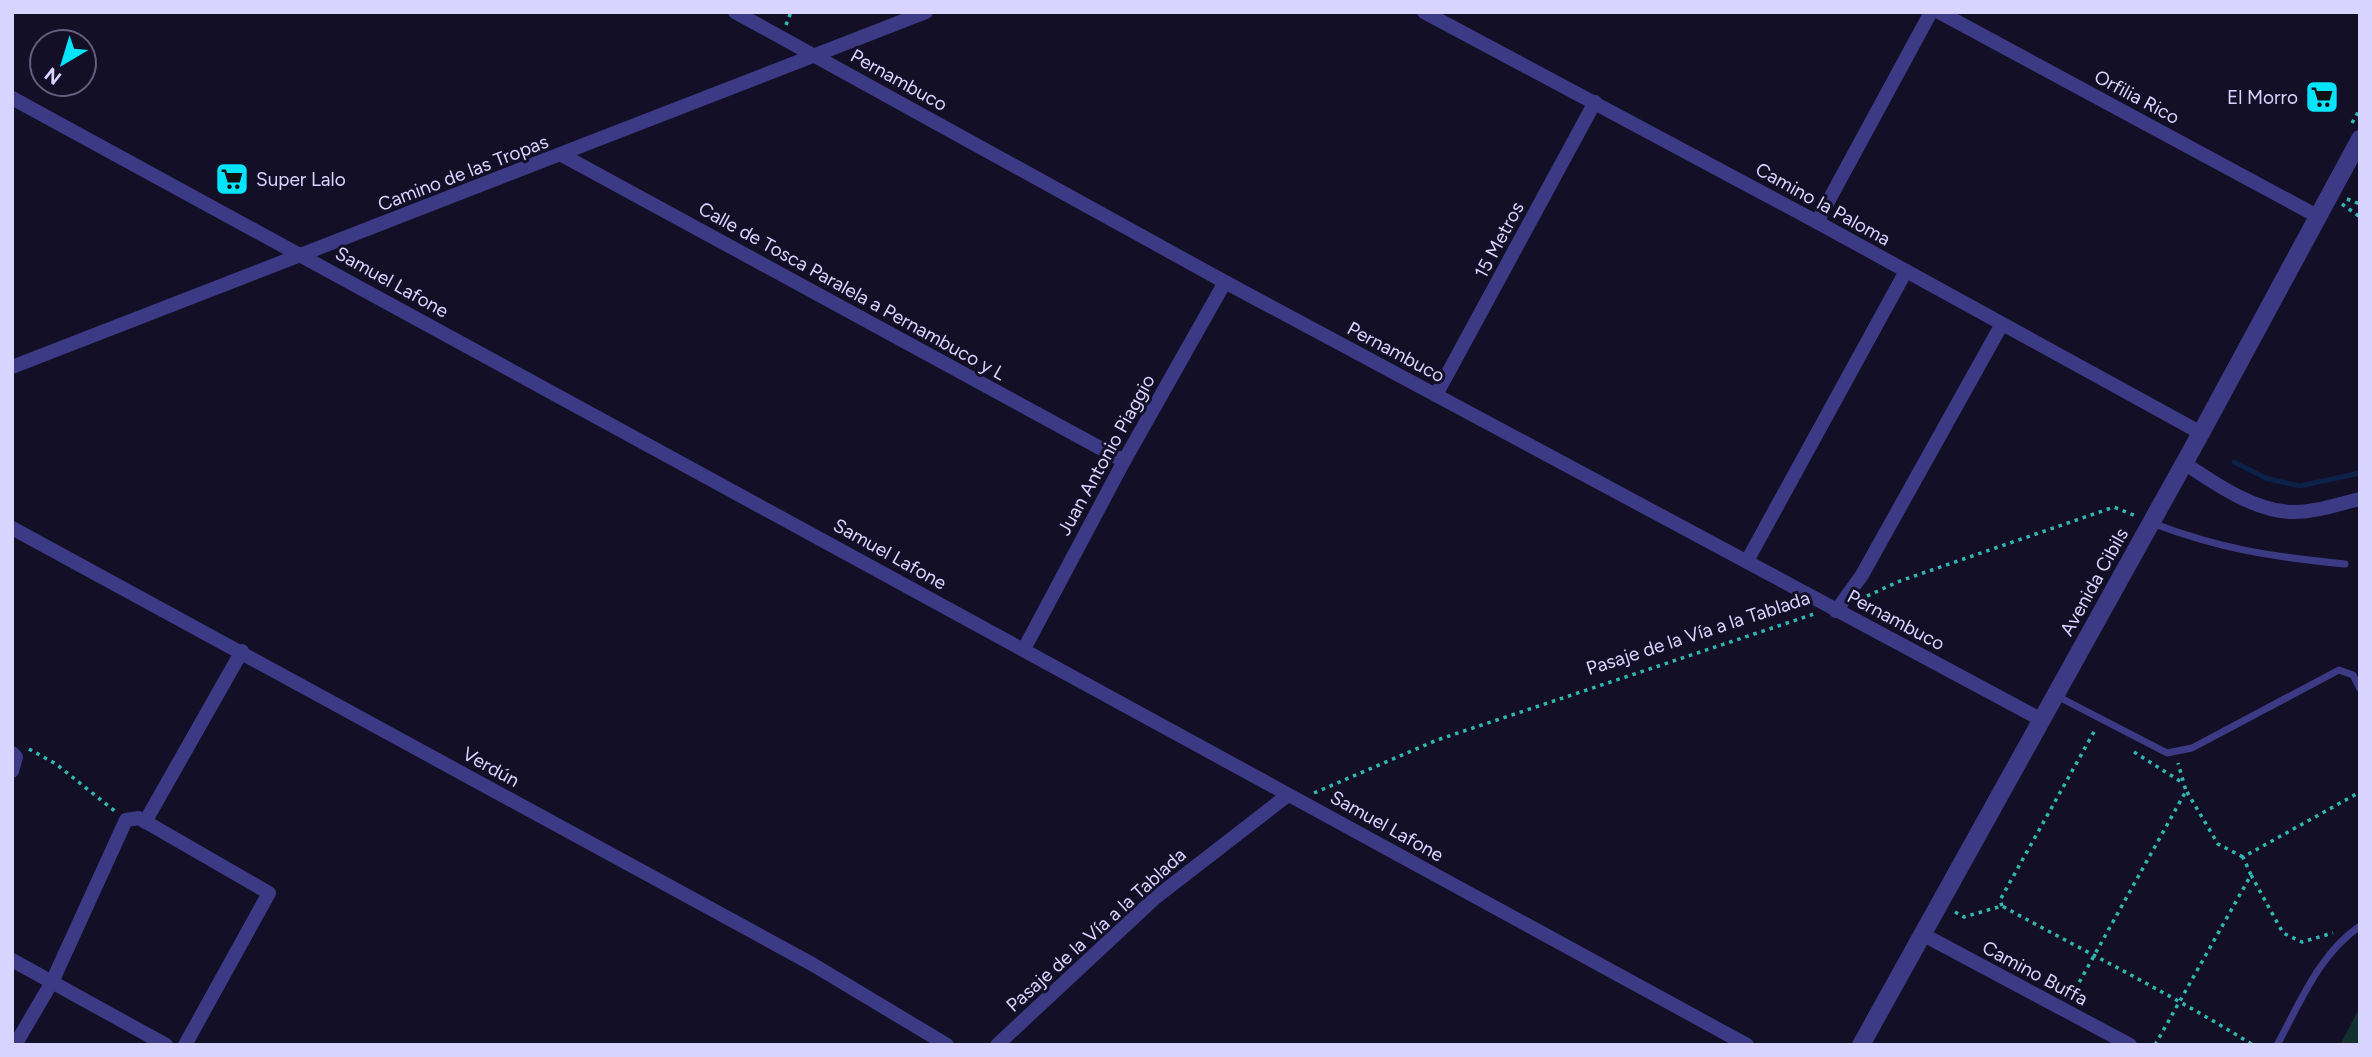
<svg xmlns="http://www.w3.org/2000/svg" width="2372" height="1057" font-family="Figtree,sans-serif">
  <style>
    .green { fill: #12302f }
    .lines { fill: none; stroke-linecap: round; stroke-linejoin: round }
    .stream { stroke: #0c2248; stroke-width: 5 }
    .path { stroke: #2fb8b0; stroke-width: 3.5; stroke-dasharray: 3.5 5; stroke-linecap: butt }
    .service { stroke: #3d3a85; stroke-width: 7 }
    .minor { stroke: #3d3a85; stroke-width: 14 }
    .tertiary { stroke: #3d3a85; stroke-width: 18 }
    .labels { text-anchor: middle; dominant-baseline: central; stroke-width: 6; stroke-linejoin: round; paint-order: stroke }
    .street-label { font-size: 19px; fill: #d9d4ff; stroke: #130f26 }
    .poi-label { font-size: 19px; fill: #d9d4ff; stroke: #130f26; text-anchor: end }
  </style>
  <rect width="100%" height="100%" fill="#130f26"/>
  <polygon class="green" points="2360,1007 2360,1045 2340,1045"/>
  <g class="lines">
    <polyline class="stream" points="2234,462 2268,479 2300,486 2360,473"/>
    <g class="path">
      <polyline points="786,25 791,12"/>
      <polyline points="2352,123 2360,109"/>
      <polyline points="2347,199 2360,204"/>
      <polyline points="2342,204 2360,217"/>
      <polyline points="1867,596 1900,581 2114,507 2136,516"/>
      <polyline points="29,749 56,764 116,812"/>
      <polyline points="2134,752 2183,783"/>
      <polyline points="2187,792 2218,844 2243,857"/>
      <polyline points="1314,793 1437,740 1814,614"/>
      <polyline points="2251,875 2283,933 2302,942 2333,933"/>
      <polyline points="2002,906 2000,900 2095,730"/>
      <path d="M1955 912 1964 917 2002 906C2086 952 2171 994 2253 1045"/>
      <polyline points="2071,997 2186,791 2178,763"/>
      <polyline points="2155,1045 2251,875 2243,857 2360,792"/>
    </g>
    <g class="service">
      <path d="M2152 523C2220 549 2273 557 2345 564"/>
      <polyline points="2055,695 2167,753 2192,748 2339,670 2353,675 2360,689"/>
      <path d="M2277 1045C2300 1003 2319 954 2360 926"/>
    </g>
    <g class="minor">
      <polyline points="735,12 1225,282 2042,720"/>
      <polyline points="1424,12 1817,222 2201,433"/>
      <polyline points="1939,12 2317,216"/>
      <polyline points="12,98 1747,1045"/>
      <polyline points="562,155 1124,461"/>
      <polyline points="1817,222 1931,12"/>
      <polyline points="12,367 926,12"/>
      <polyline points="1436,395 1595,102"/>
      <path d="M2184 463C2214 483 2254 511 2291 512 2313 513 2338 504 2360 499"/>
      <polyline points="12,528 812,964 947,1045"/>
      <polyline points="1747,561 1906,271"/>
      <polyline points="1836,611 1862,575 2002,324"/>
      <polyline points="1024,649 1124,461 1225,282"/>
      <polyline points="12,753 16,757 12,771"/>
      <polyline points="145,822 242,651"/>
      <polyline points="1922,934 2130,1045"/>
      <polyline points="12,960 166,1045"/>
      <polyline points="15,1045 52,982 126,820 139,818 269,893 185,1045"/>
      <polyline points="997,1045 1155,898 1288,795"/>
    </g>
    <polyline class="tertiary" points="1861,1045 2201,433 2360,139"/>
  </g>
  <defs>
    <symbol id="supermarket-square" viewBox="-11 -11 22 22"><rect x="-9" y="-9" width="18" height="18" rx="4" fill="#00e5ff" stroke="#130f26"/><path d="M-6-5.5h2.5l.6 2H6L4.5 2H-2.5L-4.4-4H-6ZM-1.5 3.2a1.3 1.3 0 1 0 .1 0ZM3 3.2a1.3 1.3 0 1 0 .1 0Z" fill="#111"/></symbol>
  </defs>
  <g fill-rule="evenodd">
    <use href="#supermarket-square" x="2303" y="78" width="38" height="38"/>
    <use href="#supermarket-square" x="213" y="160" width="38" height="38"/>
  </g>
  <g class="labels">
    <g class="street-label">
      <text transform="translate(899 80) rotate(29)">Pernambuco</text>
      <text transform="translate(2137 97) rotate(28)">Orfilia Rico</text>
      <text transform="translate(463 173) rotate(-21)">Camino de las Tropas</text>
      <text transform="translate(1823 204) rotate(29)">Camino la Paloma</text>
      <text transform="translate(1499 240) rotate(-62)">15 Metros</text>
      <text transform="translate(392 282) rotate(29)">Samuel Lafone</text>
      <text transform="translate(852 291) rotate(29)">Calle de Tosca Paralela a Pernambuco y L</text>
      <text transform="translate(1396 352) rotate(28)">Pernambuco</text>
      <text transform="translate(1106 455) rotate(-61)">Juan Antonio Piaggio</text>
      <text transform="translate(890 554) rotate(29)">Samuel Lafone</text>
      <text transform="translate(2094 582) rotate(-61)">Avenida Cibils</text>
      <text transform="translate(1896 620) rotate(28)">Pernambuco</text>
      <text transform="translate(1698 633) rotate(-18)">Pasaje de la Vía a la Tablada</text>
      <text transform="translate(491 767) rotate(29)">Verdún</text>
      <text transform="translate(1387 826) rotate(29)">Samuel Lafone</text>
      <text transform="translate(1096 930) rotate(-42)">Pasaje de la Vía a la Tablada</text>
      <text transform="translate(2035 973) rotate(28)">Camino Buffa</text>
    </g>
    <g class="poi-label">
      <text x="2298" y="97">El Morro</text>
      <text x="256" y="179" text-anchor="start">Super Lalo</text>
    </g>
  </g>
  <rect width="2372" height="1057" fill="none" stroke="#d9d4ff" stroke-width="28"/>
  <g transform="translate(63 63) rotate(218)"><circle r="33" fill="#130f26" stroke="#625e7d" stroke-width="2"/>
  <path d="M0-5L12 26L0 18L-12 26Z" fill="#00e5ff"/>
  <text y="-10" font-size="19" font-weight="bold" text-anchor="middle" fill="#d9d4ff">N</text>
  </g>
</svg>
